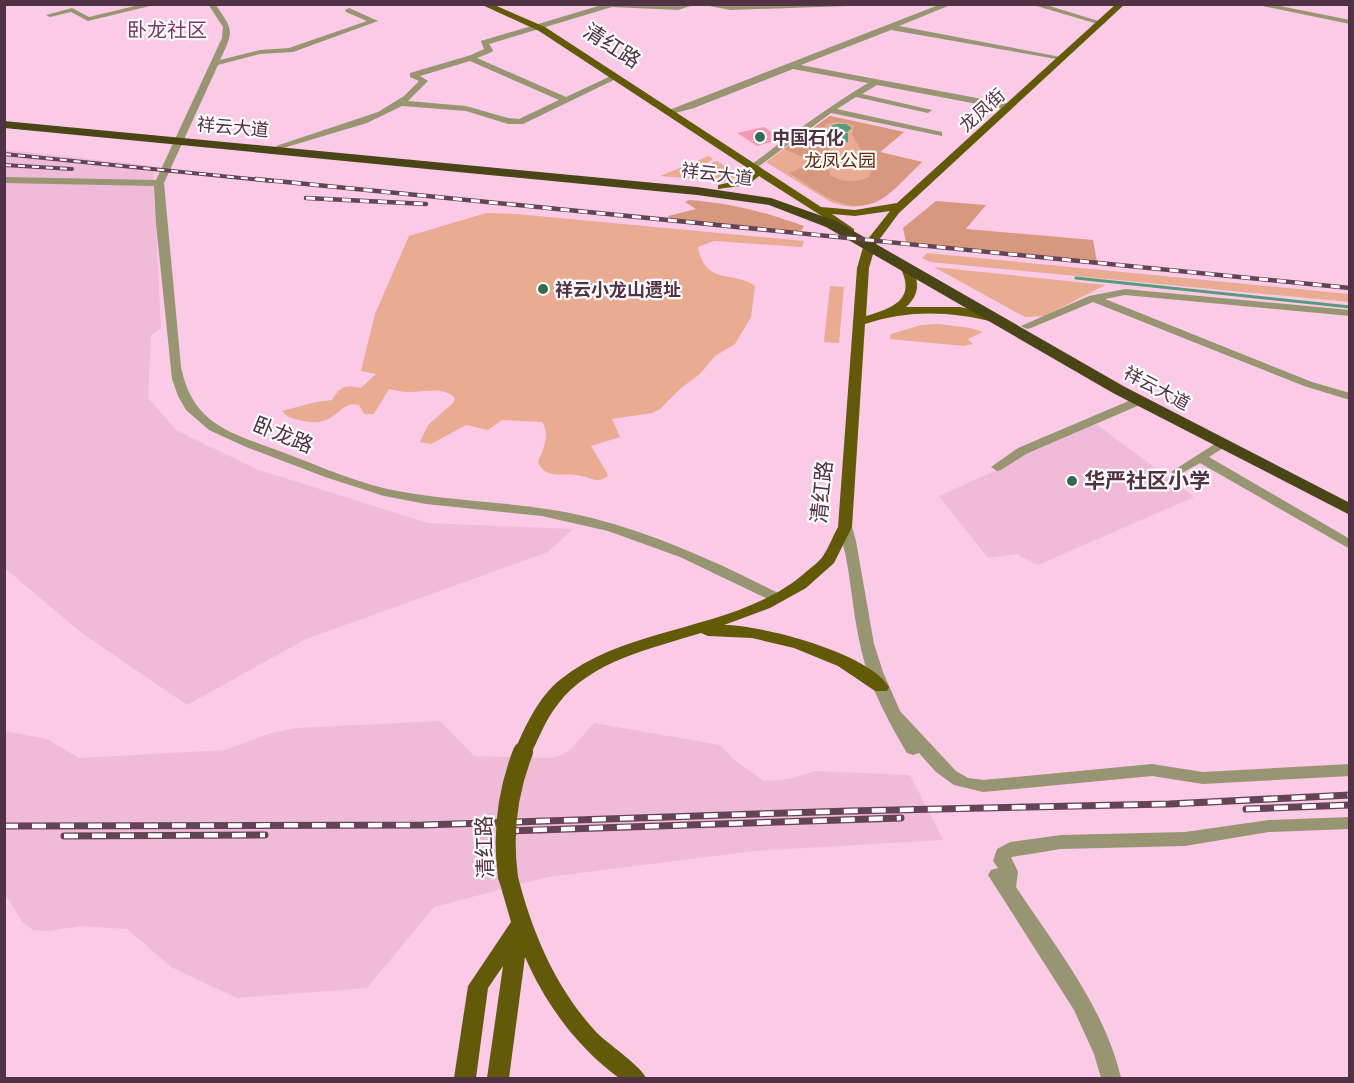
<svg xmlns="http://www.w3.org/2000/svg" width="1354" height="1083" font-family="'Roboto Condensed','Noto Sans SC',sans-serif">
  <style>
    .built { fill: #efbbd9 }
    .green { fill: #e9ab92 }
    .forest { fill: #d7987f }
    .water { fill: #589b7c }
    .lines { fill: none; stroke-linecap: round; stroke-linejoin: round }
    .stream { stroke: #589b7c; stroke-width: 3 }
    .building { fill: #f39ab1 }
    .minor { fill: #989572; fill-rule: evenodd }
    .major { fill: #625a08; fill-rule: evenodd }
    .highway { fill: #4a4516; fill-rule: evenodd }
    .rail-far2-casing { stroke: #654357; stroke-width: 4 }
    .rail-far1-casing { stroke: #654357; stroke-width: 4.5 }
    .rail-casing { stroke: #654357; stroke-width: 7 }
    .rail-far2 { stroke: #fcfcfc; stroke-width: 2; stroke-dasharray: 7; stroke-linecap: butt }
    .rail-far1 { stroke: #fcfcfc; stroke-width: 3; stroke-dasharray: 9; stroke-linecap: butt }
    .rail { stroke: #fcfcfc; stroke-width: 4.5; stroke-dasharray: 14; stroke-linecap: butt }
    .major-bridge { stroke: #625a08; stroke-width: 20 }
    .poi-dot { fill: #346c53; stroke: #fcfcfc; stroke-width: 2 }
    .labels { text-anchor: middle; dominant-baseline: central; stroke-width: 4.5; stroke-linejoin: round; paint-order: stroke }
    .far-street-label { font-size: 18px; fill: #513144; stroke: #fcfcfc }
    .far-poi-label { font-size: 18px; font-weight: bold; fill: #513144; stroke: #fcfcfc; text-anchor: start }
    .far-park-label { font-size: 18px; fill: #5f260b; stroke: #fcfcfc }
    .far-quarter-label { font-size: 20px; fill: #7d3864; stroke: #fcfcfc }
    .street-label { font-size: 21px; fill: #513144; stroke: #fcfcfc }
    .poi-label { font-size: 21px; font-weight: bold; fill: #513144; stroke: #fcfcfc; text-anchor: start }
  </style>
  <rect width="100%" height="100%" fill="#fbcae7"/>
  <g class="built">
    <polygon points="5,150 153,166 161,328 151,335 148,398 176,430 256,469 428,523 573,529 548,552 306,639 187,705 79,631 5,568"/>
    <polygon points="1096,424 1194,497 1038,565 1017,554 988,558 939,496 1006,466 1025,454"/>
    <polygon points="440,721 474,756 552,758 564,754 573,747 594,723 720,745 734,760 764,781 789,779 815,771 910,775 943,840 754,851 548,877 434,907 367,988 237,998 171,967 127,929 80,926 49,931 33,930 23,923 7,897 5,896 4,731 47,739 79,758 225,750 271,733 296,728"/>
  </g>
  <g class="green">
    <path d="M830 116 904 132 880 152 922 162C894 187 870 220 829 201L766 162Z"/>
    <polygon points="709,156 713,159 697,169 701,174 697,179 660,176"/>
    <polygon points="717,161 740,176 720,183 700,180 713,175 717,169 711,163"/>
    <path d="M486 213 517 214 804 241 802 247 714 241 698 247C705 286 733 270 755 286L751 317 735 344 715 356 700 374 681 388 660 409 652 413 612 419 620 437 591 446 607 473 608 476C596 485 589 476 576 475 561 473 545 479 538 462 543 450 551 434 542 422L502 420 488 430 466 425 431 444 420 442 428 425 453 403 455 398C443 386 424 392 409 392 403 392 396 390 389 389L374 414H364L359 405C344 401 338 416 326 420 317 424 307 422 298 420 291 418 287 417 282 411L316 402 332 400C341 385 345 385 361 388L376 374 361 371 375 314 409 236Z"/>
    <polygon points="927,253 1349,294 1349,302 930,262 922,258"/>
    <polygon points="934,267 1105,285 1045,316 1025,317"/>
    <polygon points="830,286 844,287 839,343 824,342"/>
    <polygon points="939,324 970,328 983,332 968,339 973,344 964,346 890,339 891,334 921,325"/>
  </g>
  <g class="forest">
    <path d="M830 116 904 132 880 152 922 162C909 174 895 191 880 200 848 218 815 189 789 173 804 167 812 160 829 170L830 175C842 182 856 184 869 177L875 163 860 154 861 150 852 134 854 125 837 122 826 124 824 136 833 152C816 169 801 155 784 149Z"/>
    <path d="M689 200C730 203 765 212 804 226L799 235 672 222 668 216 696 209 685 202Z"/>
    <polygon points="936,201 986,205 966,229 1093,240 1097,262 906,242 903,228"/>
  </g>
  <polygon class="water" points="836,124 846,124 852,128 847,132 840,132 848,133 848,142 835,143 830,136 829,127"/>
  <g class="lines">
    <polyline class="stream" points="1076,278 1350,307"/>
  </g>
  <polygon class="building" points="764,127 782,139 757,146 737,133"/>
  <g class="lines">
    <g class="minor">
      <polygon points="143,4 158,4 88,21 71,12 50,17 46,15 72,8 89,17"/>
      <path d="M208 4H215C234 31 234 30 220 60L260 50 289 48 367 21 346 12 345 10 349 8 378 21 293 52 260 54 218 65 164 183 181 367C193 426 232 433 282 452 322 467 361 485 403 492 466 503 530 502 592 518 659 535 721 564 782 595L784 598 782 601H772L680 557 608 531 542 516 426 504 384 496 325 477 246 447 209 430 186 410 178 396 172 379 156 224 154 186 4 183V177L156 180 222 38 223 27Z"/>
      <path d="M605 4H697L678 10 612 7 489 44 493 50 492 52 477 58 566 97 613 75 620 77 523 124H508L466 111 402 106 367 123 280 149 276 146 378 112 404 96 419 81 410 77V73L471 55 484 49 481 41ZM470 61 559 100 519 119 508 118 466 106 408 101 428 81 420 76Z"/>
      <polygon points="699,4 904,4 730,10"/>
      <path d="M941 4 948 6 899 26 1066 58 1062 60 891 30 801 65 1009 104 1013 107 1009 110 877 85 862 94 932 110 928 113 856 97 837 109 942 132V136L831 113 754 170 751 169V165C789 136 828 107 868 83L793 69 694 108 668 115 664 112Z"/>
      <polygon points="1030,4 1043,4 1105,23 1101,25"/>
      <polygon points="1253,4 1270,4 1350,20 1350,24"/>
      <polygon points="1125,289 1350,310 1350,316 1125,295 1105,299 1312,382 1350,393 1350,400 1304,386 1093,302 1031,328 1027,329 1021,326 1089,296"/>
      <polygon points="1138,397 1142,398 1144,401 1142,404 1026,454 1001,470 997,471 991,467 1018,448"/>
      <polygon points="1221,440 1227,444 1225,447 1209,457 1350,539 1350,549 1200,463 1177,476 1171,472"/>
      <path d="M845 523 852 527 856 541 874 644 883 672 900 711 956 771 968 778 983 780 1152 764 1203 772 1350 764V776L1203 784 1152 776 983 792 954 785 936 772 919 753 913 755 907 753C887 719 868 684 860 644 851 605 851 565 838 527Z"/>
      <path d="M1350 817V829L1269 832 1185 846 1061 849 1011 857 1018 872 1016 887C1055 946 1105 1008 1121 1078H1101L1094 1054 1074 1010 988 875 991 870 998 868 993 861 997 849 1010 842 1061 835 1185 832 1269 820Z"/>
    </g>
    <g class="major">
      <path d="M480 4H492L545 27 821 207 855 210 897 203 1116 4H1125L899 213 876 244 869 268 866 316C892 308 917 300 900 267L906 264 910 265C920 281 920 294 906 307H960L997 315 999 318 993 322C949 311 908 310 865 324L852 527 834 563 806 588 770 608 724 625C762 625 869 653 889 687L887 691H875L838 666 794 648 752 638 708 636 701 633C653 648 590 661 558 704 545 720 539 739 529 757L523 758 517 757 514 752C525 727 538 697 561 679 632 623 739 632 807 571 812 567 819 562 823 556 829 547 833 536 838 527L857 268 864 244 890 211 855 216 832 214 854 229V233L850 234 759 176 748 185 718 189V185L741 180 750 174 749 169 539 31Z"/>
      <path d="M508 869 515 872 518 877C533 934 555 987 596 1032 608 1044 641 1066 646 1078H619C577 1047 546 1005 525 957L509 1078H487L503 966 488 988 476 1078H454L468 986 511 922 498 877 501 872Z"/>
    </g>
    <polygon class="highway" points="4,121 697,187 771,198 836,221 1125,387 1350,503 1350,515 1113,393 826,227 769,205 697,195 4,128"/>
    <defs>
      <g id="rail-far2">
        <polyline points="4,154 272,181"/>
        <polyline points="4,165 72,169"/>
      </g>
      <g id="rail-far1">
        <polyline points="256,179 1350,288"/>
        <polyline points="306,198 426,204"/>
      </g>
      <g id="rail">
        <polyline points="1246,809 1350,805"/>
        <polyline points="4,826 423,825 849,811 1169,804 1350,795"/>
        <polyline points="505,831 901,818"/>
        <polyline points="64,836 265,835"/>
      </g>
    </defs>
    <use href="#rail-far2" class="rail-far2-casing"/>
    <use href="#rail-far1" class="rail-far1-casing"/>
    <use href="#rail" class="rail-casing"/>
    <use href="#rail-far2" class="rail-far2"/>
    <use href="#rail-far1" class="rail-far1"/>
    <use href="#rail" class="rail"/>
    <path class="major-bridge" d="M508 877C502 833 507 793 523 752"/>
  </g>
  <g class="poi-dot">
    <circle cx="760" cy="137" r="6"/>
    <circle cx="543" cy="289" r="6"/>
    <circle cx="1072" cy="481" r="6"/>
  </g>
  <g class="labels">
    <g class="far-street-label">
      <text transform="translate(982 110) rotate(-42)">龙凤街</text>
      <text transform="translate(233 127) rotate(5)">祥云大道</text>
      <text transform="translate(717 174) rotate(7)">祥云大道</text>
      <text transform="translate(1157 388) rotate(28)">祥云大道</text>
    </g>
    <g class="far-poi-label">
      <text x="772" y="137">中国石化</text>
      <text x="555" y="289">祥云小龙山遗址</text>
    </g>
    <g class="far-park-label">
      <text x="840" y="160">龙凤公园</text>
    </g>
    <g class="far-quarter-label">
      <text x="167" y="30">卧龙社区</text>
    </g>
    <g class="street-label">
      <text transform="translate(612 46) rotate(33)">清红路</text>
      <text transform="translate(283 435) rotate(22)">卧龙路</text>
      <text transform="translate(822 492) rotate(-84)">清红路</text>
      <text transform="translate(485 847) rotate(-92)">清红路</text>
    </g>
    <g class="poi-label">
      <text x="1084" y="481">华严社区小学</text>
    </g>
  </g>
  <rect width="1354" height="1083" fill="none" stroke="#513144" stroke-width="12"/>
</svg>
